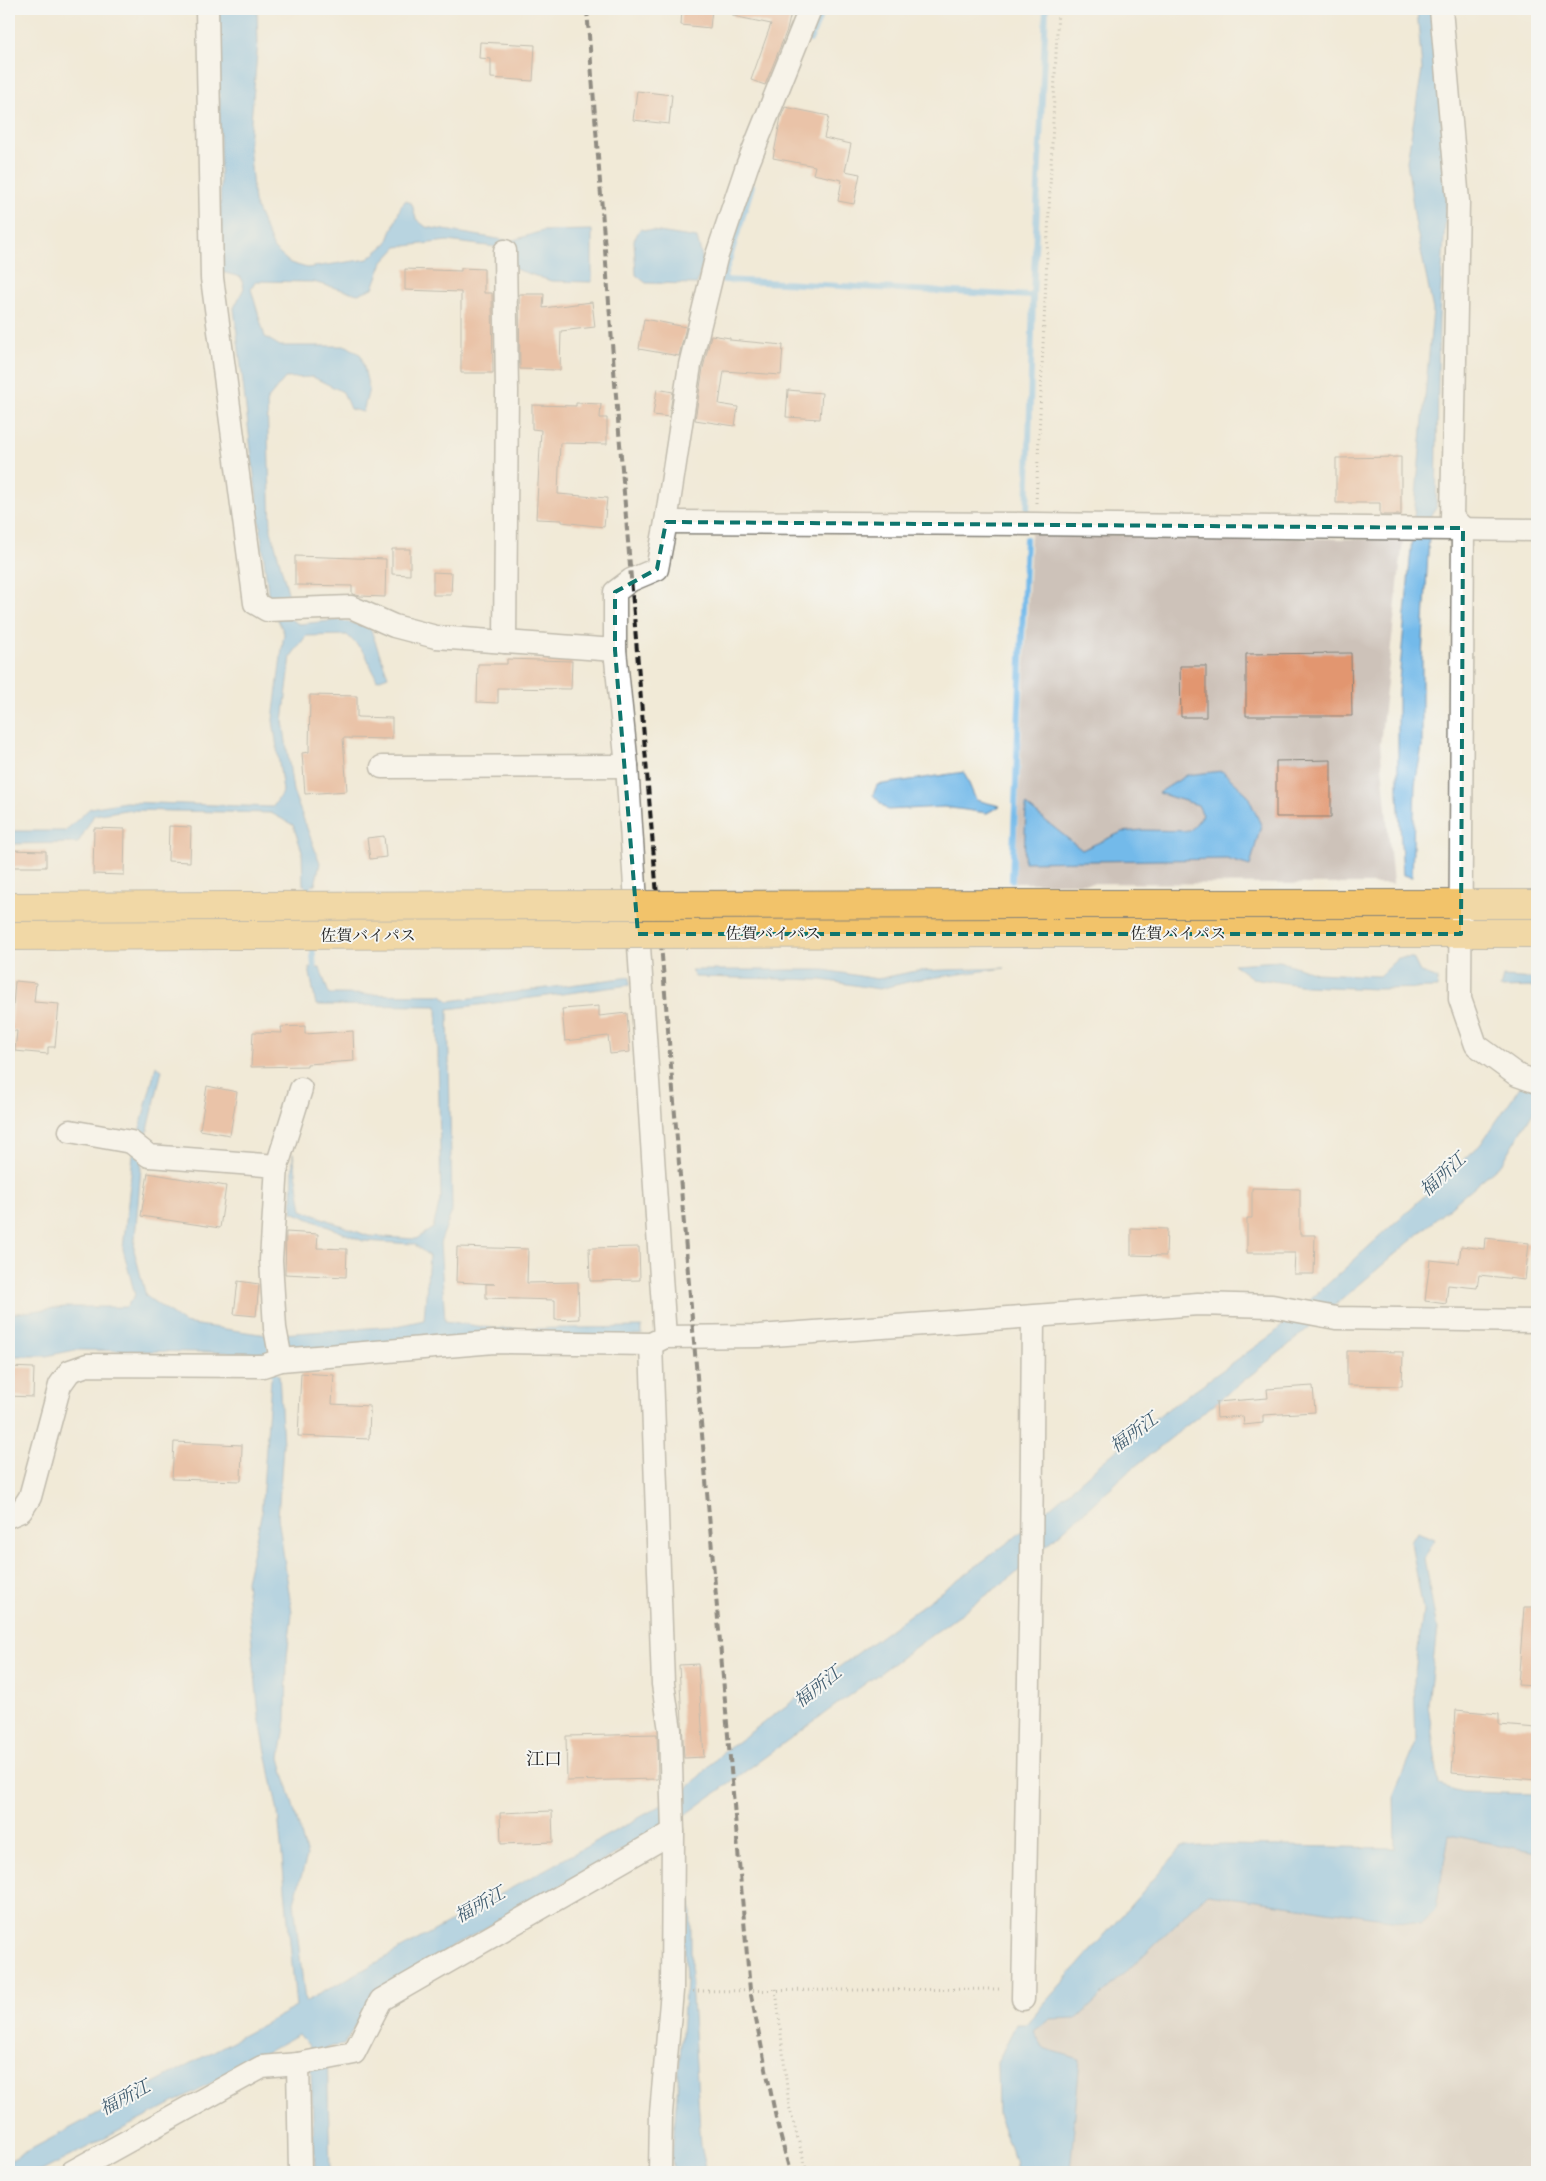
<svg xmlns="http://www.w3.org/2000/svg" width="1546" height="2181" font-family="'IM FELL French Canon','Noto Serif JP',serif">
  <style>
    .industrial { fill: #cdc2b9 }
    .water { fill: #73baea; stroke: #486b83 }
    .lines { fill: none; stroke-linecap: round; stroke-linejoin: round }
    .stream { stroke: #73baea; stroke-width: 6 }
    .building { fill: #e29670 }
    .minor-casing { stroke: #86837a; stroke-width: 25 }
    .highway-casing { stroke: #86837a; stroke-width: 30 }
    .path { stroke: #86837a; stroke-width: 3; stroke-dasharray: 1 4; stroke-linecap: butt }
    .minor { stroke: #fff; stroke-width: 22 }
    .highway { stroke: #f2c36a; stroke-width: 28 }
    .rail { stroke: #1c1c1c; stroke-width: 4; stroke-dasharray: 8 4; stroke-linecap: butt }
    .highway-bridge-casing { stroke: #86837a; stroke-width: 30; stroke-linecap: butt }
    .highway-bridge { stroke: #f2c36a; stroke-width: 28 }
    .marked { fill: none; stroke: #0f766e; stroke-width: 4; stroke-dasharray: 10 6; stroke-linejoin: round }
    .labels { text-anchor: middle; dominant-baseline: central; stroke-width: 4; stroke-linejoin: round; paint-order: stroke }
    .street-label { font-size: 16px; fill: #1c1c1c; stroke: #f6f6f2 }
    .water-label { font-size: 18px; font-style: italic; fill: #3f5b6e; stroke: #f6f6f2 }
    .neighbourhood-label { font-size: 18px; fill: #1c1c1c; stroke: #f6f6f2 }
  </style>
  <rect width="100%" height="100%" fill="#f6f6f2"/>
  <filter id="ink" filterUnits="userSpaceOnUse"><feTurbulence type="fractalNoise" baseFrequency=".02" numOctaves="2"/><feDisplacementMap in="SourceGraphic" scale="10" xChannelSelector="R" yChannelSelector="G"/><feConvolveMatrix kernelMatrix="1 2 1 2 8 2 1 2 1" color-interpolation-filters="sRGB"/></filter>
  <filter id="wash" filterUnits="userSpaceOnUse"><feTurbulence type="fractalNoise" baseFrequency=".0096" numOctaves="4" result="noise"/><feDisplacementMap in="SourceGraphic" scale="20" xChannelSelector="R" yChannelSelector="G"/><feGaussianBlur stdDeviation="1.12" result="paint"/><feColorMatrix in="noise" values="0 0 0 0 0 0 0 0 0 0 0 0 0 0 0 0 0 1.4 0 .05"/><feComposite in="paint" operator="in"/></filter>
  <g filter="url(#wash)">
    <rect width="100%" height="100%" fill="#f1ead7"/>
    <g class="industrial">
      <polygon points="1031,533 1403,540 1380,744 1393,884 1015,883"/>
      <polygon points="1449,1834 1537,1852 1537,2172 1070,2172 1080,2060 1043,2048 1033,2031 1050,2019 1078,2018 1207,1894 1420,1924 1436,1909"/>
    </g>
    <g class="water">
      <polygon points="219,9 257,9 258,43 249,143 254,202 274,249 290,263 307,268 368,259 387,243 401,206 406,200 412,204 416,219 426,227 510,241 543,231 592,230 592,282 551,281 515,269 512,249 447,241 397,247 383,262 373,288 358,294 313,282 256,281 251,289 265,337 280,346 347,346 361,355 369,389 363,412 350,409 343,392 313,377 285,378 267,400 271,530 289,596 284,601 286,617 299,624 340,620 370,628 388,676 377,680 365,653 347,635 306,636 291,656 283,721 293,791 320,863 315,885 303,885 302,851 293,825 271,813 125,810 94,815 78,843 9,844 9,831 65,831 90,808 125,802 273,807 283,791 273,720 284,633 269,600 234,308 244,288 241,277 221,272"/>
      <polygon points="1417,9 1435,9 1446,207 1439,319 1436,508 1430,518 1422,657 1422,747 1415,784 1412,877 1403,875 1398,793 1398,691 1433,310 1415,221 1407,161 1422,70"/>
      <polygon points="640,229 697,238 703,261 697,284 646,283 636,275 634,240"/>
      <polygon points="1222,771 1247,794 1261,825 1250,866 1227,859 1024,862 1026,805 1082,850 1122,832 1143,830 1190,831 1203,815 1198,805 1158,793 1187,775"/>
      <polygon points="964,772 976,800 1000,806 987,813 944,807 887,810 873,795 877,785"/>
      <polygon points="1398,958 1413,958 1420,972 1438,979 1437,988 1376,989 1306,986 1252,978 1233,964 1279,961 1316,973 1379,976"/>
      <polygon points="309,968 320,968 329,994 442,995 449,1001 630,977 630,985 448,1009 452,1211 440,1243 445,1321 498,1329 642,1327 642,1335 310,1350 283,1342 270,1344 262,1353 75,1350 46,1356 9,1356 9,1314 65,1307 126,1307 135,1295 123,1249 133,1155 156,1066 162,1070 142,1156 134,1250 146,1296 184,1323 267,1335 397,1326 424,1320 429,1256 414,1244 363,1241 292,1212 293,1153 302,1210 368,1236 416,1239 433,1228 441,1197 437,1006 316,1005"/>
      <polygon points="1005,968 916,980 879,989 822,980 695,977 691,970 824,970 877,979 916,971"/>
      <polygon points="1503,977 1537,979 1537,987 1500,988"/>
      <polygon points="1537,1062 1537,1105 1503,1162 1285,1348 1128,1472 1014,1575 691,1811 373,1992 344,2045 327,2047 330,2172 315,2172 310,2047 299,2034 211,2083 40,2172 9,2172 9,2161 296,2007 278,1813 259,1716 246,1581 261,1516 271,1379 279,1374 283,1445 278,1517 292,1613 287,1657 286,1720 280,1758 307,1856 294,1902 305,2002 682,1794 721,1754 1014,1538 1147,1424 1273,1334 1480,1145"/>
      <polygon points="1417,1532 1435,1539 1424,1559 1437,1629 1428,1704 1439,1785 1462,1792 1537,1794 1537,1852 1449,1835 1436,1909 1420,1924 1207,1894 1078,2018 1050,2019 1034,2031 1043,2048 1080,2059 1070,2172 1017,2172 1015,2160 998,2115 997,2063 1016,2024 1026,2024 1182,1847 1224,1845 1395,1848 1394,1794 1416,1742 1414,1680 1423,1611 1411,1542"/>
      <polygon points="691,1890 691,1982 701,2146 707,2172 673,2172 672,2156 686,1983 682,1891"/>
    </g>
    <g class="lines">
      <g class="stream">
        <polyline points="810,40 823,9"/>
        <polyline points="752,186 723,280 1033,296"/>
        <polyline points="1027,516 1033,296 1046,9"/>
        <polyline points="1012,880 1026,539"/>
        <polyline points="308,885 309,901"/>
        <polyline points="312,941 314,968"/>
        <polyline points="265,1349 275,1377"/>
      </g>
    </g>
    <g id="blocks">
      <g class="building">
        <polygon points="682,9 712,9 710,28 681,25"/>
        <polygon points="734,9 792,9 787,30 765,85 751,80 771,24 733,16"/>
        <polygon points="480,42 535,45 533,81 491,78 491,59 479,58"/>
        <polygon points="637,91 672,95 669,124 633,120"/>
        <polygon points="785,107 829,116 824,138 851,144 845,171 860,174 854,204 838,201 842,180 813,174 815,166 773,158 781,117"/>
        <polygon points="461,268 484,269 484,293 492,293 493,373 461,373 461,292 405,290 405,269 461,271"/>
        <polygon points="519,294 544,294 543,308 592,302 595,327 561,331 560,370 520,369"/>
        <polygon points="644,319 686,327 679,356 639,349"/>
        <polygon points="711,335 730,338 730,340 783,345 781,375 724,371 719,404 738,407 735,426 695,420 703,368"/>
        <polygon points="657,389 673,392 669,417 653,415"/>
        <polygon points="788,390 822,393 820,419 786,417"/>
        <polygon points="576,403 601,404 600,418 607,418 607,444 560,443 558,494 607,498 604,527 562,522 562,520 536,519 541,430 532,429 532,405 576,406"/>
        <polygon points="1401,457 1401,515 1380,515 1380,503 1336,503 1336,458"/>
        <polygon points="392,549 410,549 410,575 392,574"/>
        <polygon points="295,556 386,559 385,597 360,596 352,594 352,586 295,585"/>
        <polygon points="433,572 452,573 451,595 433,595"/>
        <polygon points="1351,653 1352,716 1246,716 1246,654"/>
        <polygon points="507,659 572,661 571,689 498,688 498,703 477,702 478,664 507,664"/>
        <polygon points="1180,666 1206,666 1206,717 1181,717"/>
        <polygon points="310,695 357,696 357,717 392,718 392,739 343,738 347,791 305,794 302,753 309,752"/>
        <polygon points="1331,760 1331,817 1276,817 1276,761"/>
        <polygon points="169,826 191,827 190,862 168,861"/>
        <polygon points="94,828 125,829 124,875 93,874"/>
        <polygon points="384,836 386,857 370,859 367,838"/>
        <polygon points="9,850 46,851 46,867 9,867"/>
        <polygon points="15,981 36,983 34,1002 59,1004 55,1047 48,1047 48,1054 15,1051 17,1031 11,1031"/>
        <polygon points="599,1006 599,1016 627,1013 630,1052 610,1054 608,1036 565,1041 562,1009"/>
        <polygon points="305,1026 305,1034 353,1031 354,1061 307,1064 307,1066 251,1067 253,1032 282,1033 281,1027"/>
        <polygon points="207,1086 237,1092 230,1135 200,1130"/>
        <polygon points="148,1173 226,1186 220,1228 141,1216"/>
        <polygon points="1252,1188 1300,1189 1300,1235 1315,1235 1314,1274 1294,1274 1295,1253 1247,1253 1247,1218 1252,1218"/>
        <polygon points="1131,1228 1167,1229 1166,1256 1131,1255"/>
        <polygon points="286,1232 318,1234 317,1248 347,1249 346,1277 285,1274"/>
        <polygon points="1485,1238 1529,1243 1525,1280 1479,1275 1477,1288 1448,1285 1446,1304 1425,1301 1430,1260 1459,1263 1461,1246 1484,1249"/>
        <polygon points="457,1247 528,1249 527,1283 578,1282 579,1319 555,1320 555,1300 486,1298 486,1284 495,1284 456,1282"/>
        <polygon points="639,1247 640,1280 590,1281 589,1248"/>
        <polygon points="238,1281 259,1284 256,1316 234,1314"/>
        <polygon points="1347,1351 1403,1352 1402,1386 1347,1385"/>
        <polygon points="9,1367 34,1368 33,1397 9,1396"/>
        <polygon points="301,1373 334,1375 332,1404 370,1406 369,1439 298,1436"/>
        <polygon points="1313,1386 1315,1412 1263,1415 1263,1423 1244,1425 1243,1416 1217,1418 1216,1402 1268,1398 1267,1389"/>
        <polygon points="174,1442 242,1445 241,1481 172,1479"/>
        <polygon points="1524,1607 1537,1607 1537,1686 1518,1685"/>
        <polygon points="698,1664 704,1757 684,1758 679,1665"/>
        <polygon points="1456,1710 1499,1714 1499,1725 1537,1728 1537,1780 1452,1773"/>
        <polygon points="657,1734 658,1779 567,1781 566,1736"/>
        <polygon points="552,1811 553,1842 501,1844 500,1813"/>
      </g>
    </g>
  </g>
  <g filter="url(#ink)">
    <use href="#blocks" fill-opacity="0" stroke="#86837a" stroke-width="1"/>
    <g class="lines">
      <defs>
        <g id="minor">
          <polyline points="207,9 212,278 255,603 267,610 351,607 394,626 436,637 615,650"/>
          <polyline points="1441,9 1458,201 1452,517 1463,528 1460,999 1476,1045 1517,1075 1537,1082"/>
          <polyline points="505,251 507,391 505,642"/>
          <polyline points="666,522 1035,524 1537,530"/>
          <polyline points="382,767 627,766"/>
          <polyline points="70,1131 131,1142 149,1156 277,1166 271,1260 275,1328 281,1360"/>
          <polyline points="277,1166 301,1089"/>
          <polyline points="665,1337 627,766 615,650 615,592 631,580 657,569 666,522 690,365 716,258 747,166 810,9"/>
          <polyline points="651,1344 663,1684 670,1730 673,1832 672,1991 661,2113 660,2172"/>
          <polyline points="9,1516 21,1511 30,1497 60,1385 70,1371 87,1365 263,1366 281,1360 494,1342 651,1344 665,1337 759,1336 1198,1304 1272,1306 1336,1318 1537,1321"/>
          <polyline points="1023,1999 1031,1571 1033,1317"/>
          <polyline points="298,2064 300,2172"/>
          <polyline points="72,2172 262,2067 298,2064 354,2053 381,2000 673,1832"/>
        </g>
        <g id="highway">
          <polyline points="1059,904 1537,904"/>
          <polyline points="9,907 231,906"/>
          <polyline points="1054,933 1537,933"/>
          <polyline points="9,936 228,935"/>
        </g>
      </defs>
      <use href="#minor" class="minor-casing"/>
      <use href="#highway" class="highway-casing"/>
      <g class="path">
        <polyline points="1036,503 1058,9"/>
        <polyline points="776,1989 789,2106 807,2172"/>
        <polyline points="693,1991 1001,1989"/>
      </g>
      <use href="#minor" class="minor"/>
      <use href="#highway" class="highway"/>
      <polyline class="rail" points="587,9 615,383 686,1249 750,1990 777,2123 790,2172"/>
      <defs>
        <g id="highway-bridge">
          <polyline points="231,906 1059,904"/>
          <polyline points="228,935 1054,933"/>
        </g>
      </defs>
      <use href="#highway-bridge" class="highway-bridge-casing"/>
      <use href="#highway-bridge" class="highway-bridge"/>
    </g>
  </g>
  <path d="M0 0H1546V2181H0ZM666 522 1463 528 1461 934H638L615 650V592L657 569Z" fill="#f1ead7" fill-opacity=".55" fill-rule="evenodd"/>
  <path class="marked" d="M666 522 1463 528 1461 934H638L615 650V592L657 569Z"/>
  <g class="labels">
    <g class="street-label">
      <text x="773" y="933">佐賀バイパス</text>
      <text x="1178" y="933">佐賀バイパス</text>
      <text x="368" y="935">佐賀バイパス</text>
    </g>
    <g class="water-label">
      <text transform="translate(1443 1175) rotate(-42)">福所江</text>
      <text transform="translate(1134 1433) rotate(-36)">福所江</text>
      <text transform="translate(818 1687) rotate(-38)">福所江</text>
      <text transform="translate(480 1905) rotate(-29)">福所江</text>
      <text transform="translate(125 2098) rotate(-28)">福所江</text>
    </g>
    <g class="neighbourhood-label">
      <text x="544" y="1759">江口</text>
    </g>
  </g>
  <rect width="1546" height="2181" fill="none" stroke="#f6f6f2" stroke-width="30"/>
</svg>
